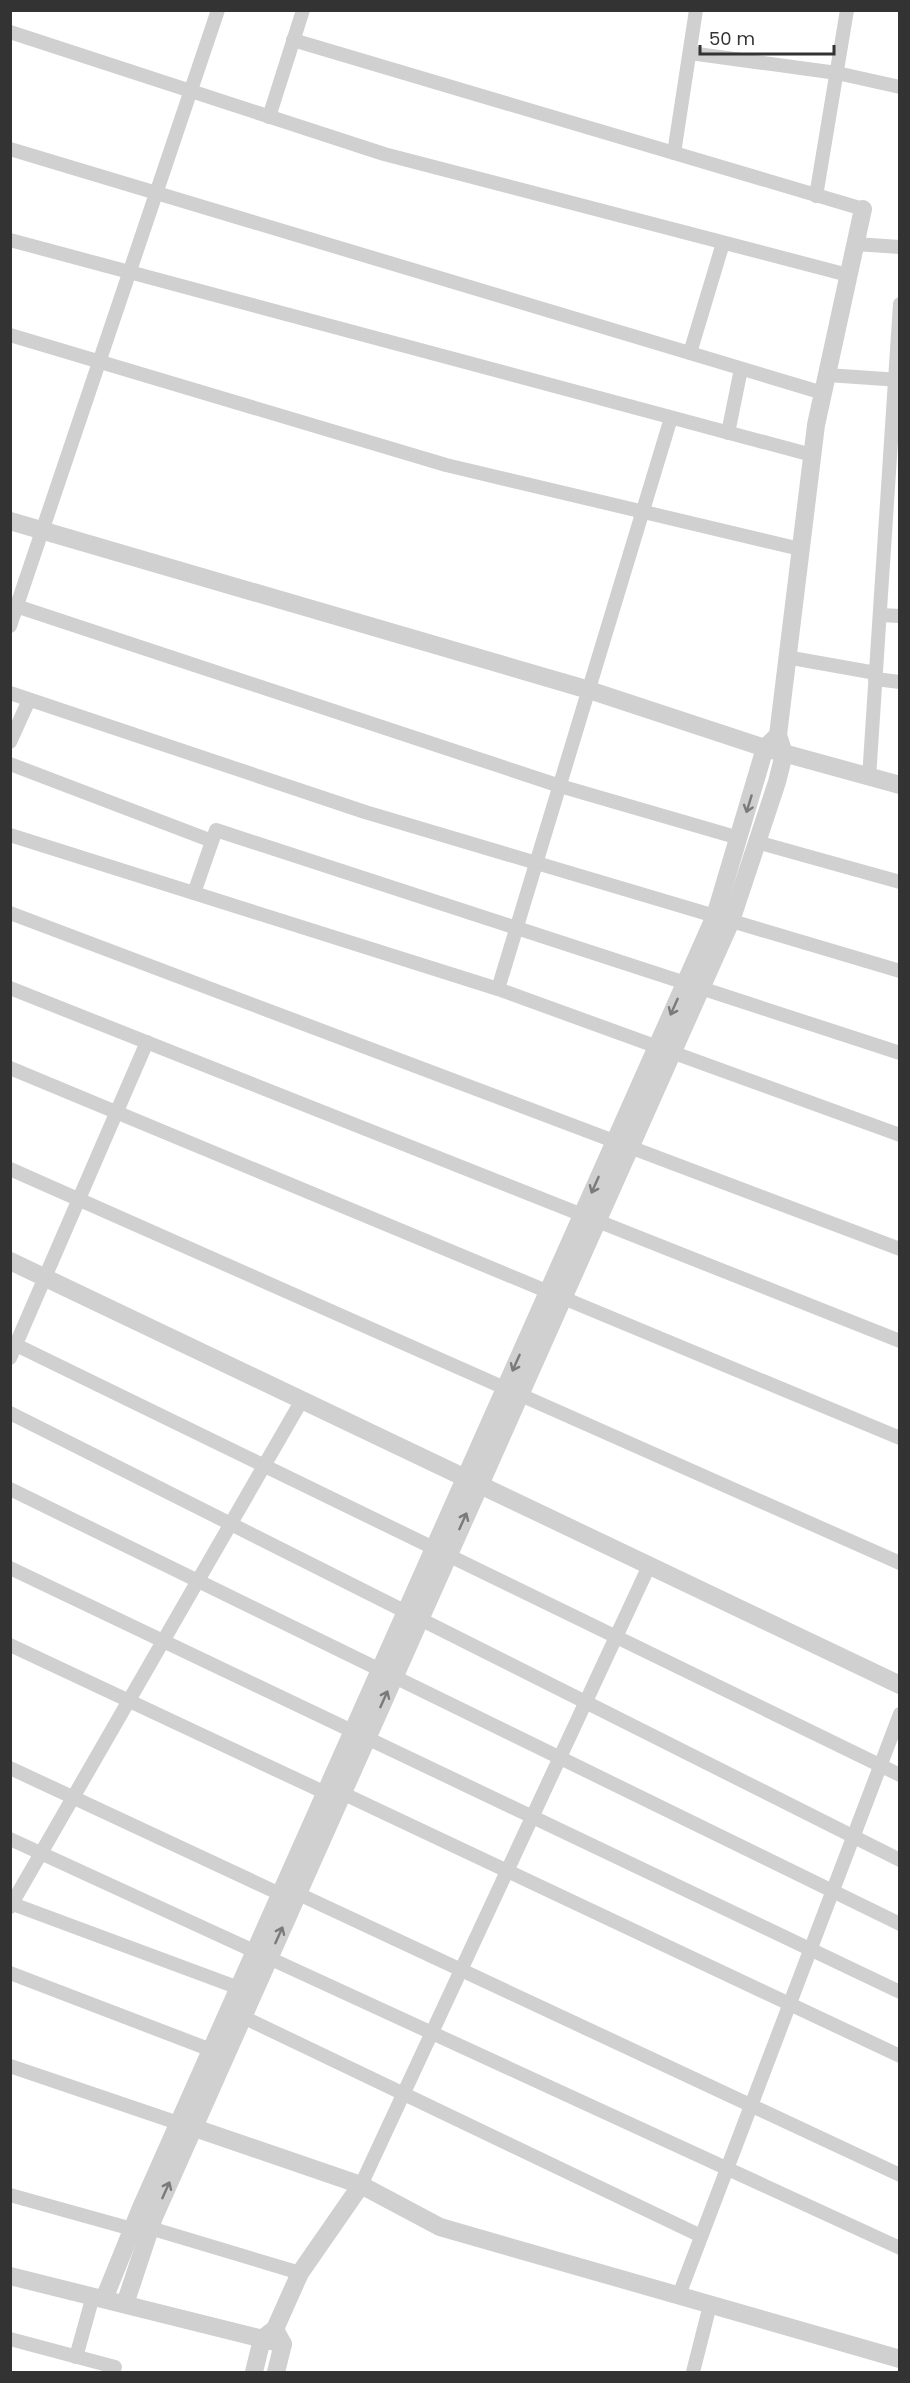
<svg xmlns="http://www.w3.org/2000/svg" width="910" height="2383" font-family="Poppins,sans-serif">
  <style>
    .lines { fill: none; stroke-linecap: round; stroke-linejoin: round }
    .minor { stroke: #d0d0d0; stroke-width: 14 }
    .tertiary { stroke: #d0d0d0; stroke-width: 18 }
    .oneway { stroke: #7a7a7a }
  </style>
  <rect width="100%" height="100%" fill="#fff"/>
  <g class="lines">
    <g class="minor">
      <polyline points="10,32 384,154 848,275"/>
      <polyline points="293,40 863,209"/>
      <polyline points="690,53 837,73 900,87"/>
      <polyline points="269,117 303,10"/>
      <polyline points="10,149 823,393"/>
      <polyline points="674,153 696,10"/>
      <polyline points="816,196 847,10"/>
      <polyline points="10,240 812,455"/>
      <polyline points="855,244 900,247"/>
      <polyline points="10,335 446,465 800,549"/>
      <polyline points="690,353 723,243"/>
      <polyline points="827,375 900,380"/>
      <polyline points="728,433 741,369"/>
      <polyline points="10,604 560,786 739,838"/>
      <polyline points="880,615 900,616"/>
      <polyline points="10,626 218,10"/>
      <polyline points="786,657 876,673"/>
      <polyline points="875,679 900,682"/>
      <polyline points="10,693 365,812 900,971"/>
      <polyline points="10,742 29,700"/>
      <polyline points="10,764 212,841"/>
      <polyline points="869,778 900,304"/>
      <polyline points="10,835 498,989 900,1135"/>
      <polyline points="757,842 900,882"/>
      <polyline points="194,893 216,830 900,1053"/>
      <polyline points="10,913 900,1249"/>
      <polyline points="10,988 900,1341"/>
      <polyline points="498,989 671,418"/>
      <polyline points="10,1068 900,1438"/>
      <polyline points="10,1169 900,1563"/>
      <polyline points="10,1342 900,1775"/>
      <polyline points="10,1358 147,1042"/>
      <polyline points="10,1413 900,1860"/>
      <polyline points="10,1489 900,1924"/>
      <polyline points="10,1568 900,1992"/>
      <polyline points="10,1645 332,1796"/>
      <polyline points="10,1768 280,1894"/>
      <polyline points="342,1793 900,2056"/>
      <polyline points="10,1839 900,2248"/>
      <polyline points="290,1890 900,2175"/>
      <polyline points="10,1903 247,1991"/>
      <polyline points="10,1907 302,1400"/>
      <polyline points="10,1973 219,2053"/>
      <polyline points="243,2017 701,2236"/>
      <polyline points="10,2066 178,2123"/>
      <polyline points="361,2185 649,1566"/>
      <polyline points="10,2195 132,2229"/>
      <polyline points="150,2228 300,2273"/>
      <polyline points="679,2295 900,1714"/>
      <polyline points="10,2339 115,2367"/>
      <polyline points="76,2357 93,2296"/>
      <polyline points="693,2372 710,2305"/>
    </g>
    <g class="tertiary">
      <polyline points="10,521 589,690 765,748 900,785"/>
      <polyline points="10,1261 900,1685"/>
      <polyline points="183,2124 361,2185 440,2227 900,2359"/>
      <polyline points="10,2276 283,2344"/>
      <polyline points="104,2299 140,2210 715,916 765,748 778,735"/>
      <polyline points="125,2304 154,2217 731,921 777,782 784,754 778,735 816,425 863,209"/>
      <polyline points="254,2372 262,2339 275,2329 300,2273 361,2185"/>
      <polyline points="276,2372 283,2344 277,2333"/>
    </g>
  </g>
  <defs><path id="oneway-shaft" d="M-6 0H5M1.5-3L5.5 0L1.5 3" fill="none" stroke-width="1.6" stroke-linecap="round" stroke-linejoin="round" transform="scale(1.5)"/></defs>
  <g class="oneway">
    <use href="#oneway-shaft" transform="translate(749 804) rotate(107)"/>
    <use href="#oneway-shaft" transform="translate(674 1007) rotate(114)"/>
    <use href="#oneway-shaft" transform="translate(595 1185) rotate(114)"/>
    <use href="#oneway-shaft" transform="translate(516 1363) rotate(114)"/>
    <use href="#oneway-shaft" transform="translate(463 1521) rotate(-66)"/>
    <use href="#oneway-shaft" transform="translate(384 1699) rotate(-66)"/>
    <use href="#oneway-shaft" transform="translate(279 1935) rotate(-66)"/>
    <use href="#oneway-shaft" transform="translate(166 2190) rotate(-66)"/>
  </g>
  <rect width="910" height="2383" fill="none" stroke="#333333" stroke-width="24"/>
  <path d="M700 45v9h134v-9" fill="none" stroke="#333333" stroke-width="3"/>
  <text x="709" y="45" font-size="18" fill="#333333" stroke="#ffffff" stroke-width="4.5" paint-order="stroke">50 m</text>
</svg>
